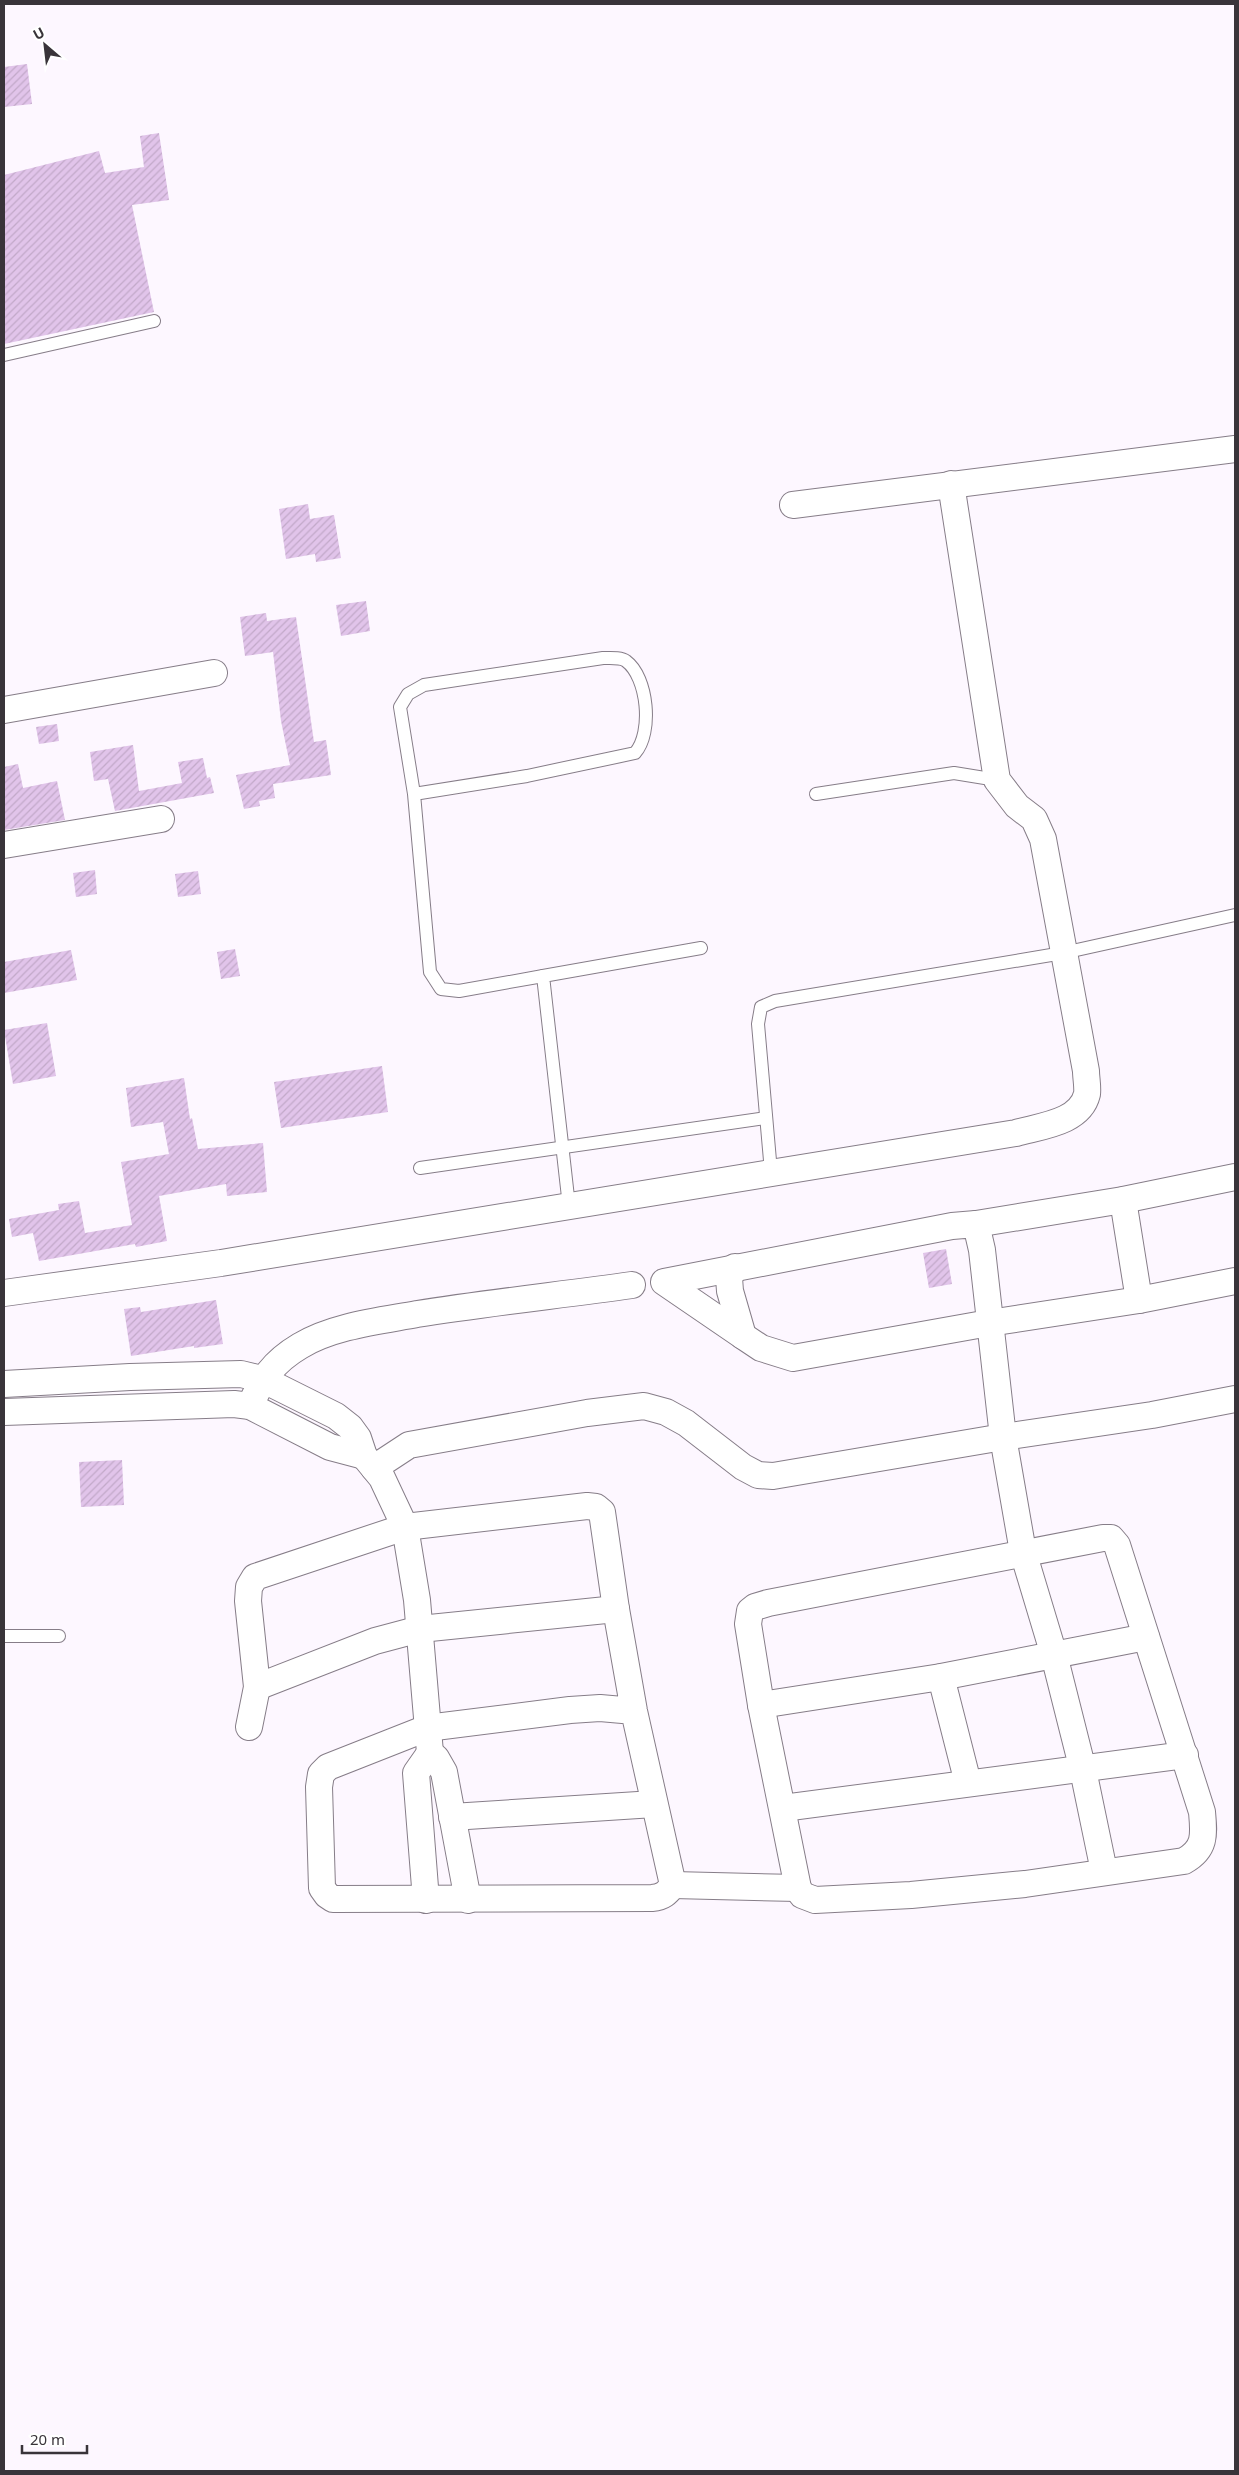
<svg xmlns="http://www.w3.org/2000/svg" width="1239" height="2475" font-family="'Noto Sans',sans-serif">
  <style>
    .building { fill: url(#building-hatch) }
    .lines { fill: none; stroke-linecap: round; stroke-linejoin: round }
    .service-casing { stroke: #867d88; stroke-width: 14 }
    .minor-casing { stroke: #867d88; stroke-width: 28 }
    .service { stroke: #fff; stroke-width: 12 }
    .minor { stroke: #fff; stroke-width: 26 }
  </style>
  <defs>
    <pattern id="building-hatch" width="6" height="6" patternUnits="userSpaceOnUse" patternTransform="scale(1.25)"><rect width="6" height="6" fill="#e1c4ea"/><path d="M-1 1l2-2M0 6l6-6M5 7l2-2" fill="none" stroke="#c2a9c9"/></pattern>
  </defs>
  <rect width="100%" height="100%" fill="#fdf7ff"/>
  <g class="building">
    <polygon points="27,64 32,104 4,107 4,67"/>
    <polygon points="159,133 169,200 132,205 154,312 4,344 4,175 99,151 105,173 144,167 140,136"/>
    <polygon points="308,504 310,519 334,515 341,558 316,562 315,554 286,559 279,509"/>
    <polygon points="366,601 370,631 341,636 336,605"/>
    <polygon points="266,613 267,621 296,617 314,742 326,740 331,775 273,784 275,798 259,801 260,806 244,809 236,775 290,765 281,721 273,652 245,656 240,617"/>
    <polygon points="57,724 59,741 39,744 36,727"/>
    <polygon points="133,745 139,791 182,783 178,762 203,758 207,778 210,777 214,793 115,811 108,779 94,781 90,752"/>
    <polygon points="18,764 23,788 57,781 65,820 4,830 4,767"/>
    <polygon points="95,870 97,894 76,897 73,873"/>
    <polygon points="198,871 201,894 178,897 175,874"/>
    <polygon points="235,949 240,976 221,979 217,952"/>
    <polygon points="71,950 77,980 4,993 4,962"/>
    <polygon points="47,1023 56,1076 13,1084 4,1030"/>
    <polygon points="382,1066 388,1112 281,1128 274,1082"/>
    <polygon points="184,1078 190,1119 192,1118 198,1149 263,1143 267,1192 227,1196 226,1184 159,1196 167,1241 136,1247 135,1244 39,1261 33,1233 12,1237 9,1219 59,1210 58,1204 79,1201 85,1233 132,1225 121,1162 169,1154 163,1122 131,1127 126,1088"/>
    <polygon points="946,1249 952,1284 929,1288 923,1253"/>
    <polygon points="216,1300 223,1344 194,1348 194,1346 131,1356 124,1309 140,1307 141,1312"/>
    <polygon points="122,1460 124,1505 81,1507 79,1462"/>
  </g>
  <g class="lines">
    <defs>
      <g id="service">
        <polyline points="4,355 154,321"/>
        <path d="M414 794 527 776 635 753C653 733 648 677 626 661 621 657 610 658 603 658L424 685 408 694 400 707 414 794 430 972 441 989 459 991 543 976"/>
        <polyline points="816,794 954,773 997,780"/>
        <polyline points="420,1168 766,1118"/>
        <polyline points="771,1172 758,1024 761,1007 775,1001 1063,953 1235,915"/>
        <polyline points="569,1206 543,976 701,948"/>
        <polyline points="4,1636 59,1636"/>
      </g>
      <g id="minor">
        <polyline points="793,505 1235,449"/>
        <polyline points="4,710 214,673"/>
        <polyline points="4,845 161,819"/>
        <polyline points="1123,1200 1139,1300"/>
        <polyline points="976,1224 1123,1200 1235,1177"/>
        <polyline points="735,1267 729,1278 730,1291 743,1336 761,1348 793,1358 989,1323 1139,1300 1235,1281"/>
        <path d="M4 1293 221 1263 1016 1133C1040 1126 1080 1123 1087 1094 1088 1087 1086 1078 1086 1071L1043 839 1034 819 1017 806 997 780 951 484"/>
        <polyline points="743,1336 664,1282 952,1226 976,1224 982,1250 1003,1437 1023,1552 1054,1655 1083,1770 1104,1871"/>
        <polyline points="4,1384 130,1377 241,1374 262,1379 336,1416 350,1427 358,1438 364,1456 382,1478 405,1527 417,1600 430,1753"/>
        <path d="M250 1406C262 1379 273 1362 300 1346 333 1326 379 1321 417 1314 488 1303 560 1295 632 1285"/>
        <polyline points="4,1412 234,1404 250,1406 330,1447 364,1456"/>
        <polyline points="374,1468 409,1445 587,1413 644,1406 666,1412 686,1423 743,1467 758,1475 773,1476 1003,1437 1152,1415 1235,1399"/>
        <path d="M1103 1538H1111L1117 1545 1202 1812C1204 1834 1206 1849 1184 1861L1025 1884 911 1895 815 1900 802 1895 798 1888 761 1705 748 1624 750 1611 755 1607 768 1603Z"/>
        <polyline points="941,1677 968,1783"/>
        <polyline points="257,1687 375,1641 420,1629 616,1609"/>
        <polyline points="761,1705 941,1677 1146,1637"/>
        <path d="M249 1727 257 1687 248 1601 249 1587 255 1577 405 1527 587 1506 596 1507 602 1512 616 1609 634 1711 673 1885C667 1893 663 1897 652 1898L333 1899 327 1895 322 1888 319 1787 321 1774 328 1767 427 1728 570 1710 600 1708 634 1711"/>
        <polyline points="430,1753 436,1758 444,1772 468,1900"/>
        <polyline points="783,1808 1185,1755"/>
        <polyline points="452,1817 654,1804"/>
        <polyline points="673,1885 798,1888"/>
        <polyline points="426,1900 416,1773 430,1753"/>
      </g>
    </defs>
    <use href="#service" class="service-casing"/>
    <use href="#minor" class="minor-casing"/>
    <use href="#service" class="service"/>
    <use href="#minor" class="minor"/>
  </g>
  <rect width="1239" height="2475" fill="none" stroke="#39343a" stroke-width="10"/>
  <g transform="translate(45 45) rotate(332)" stroke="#ffffff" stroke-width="4" paint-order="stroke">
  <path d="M0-4L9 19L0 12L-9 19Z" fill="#39343a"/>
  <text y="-8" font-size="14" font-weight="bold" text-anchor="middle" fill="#39343a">U</text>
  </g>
  <path d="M22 2445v8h65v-8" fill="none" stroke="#39343a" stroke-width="2.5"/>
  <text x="30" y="2445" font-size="15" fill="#39343a" stroke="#ffffff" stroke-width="4" paint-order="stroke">20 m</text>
</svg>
